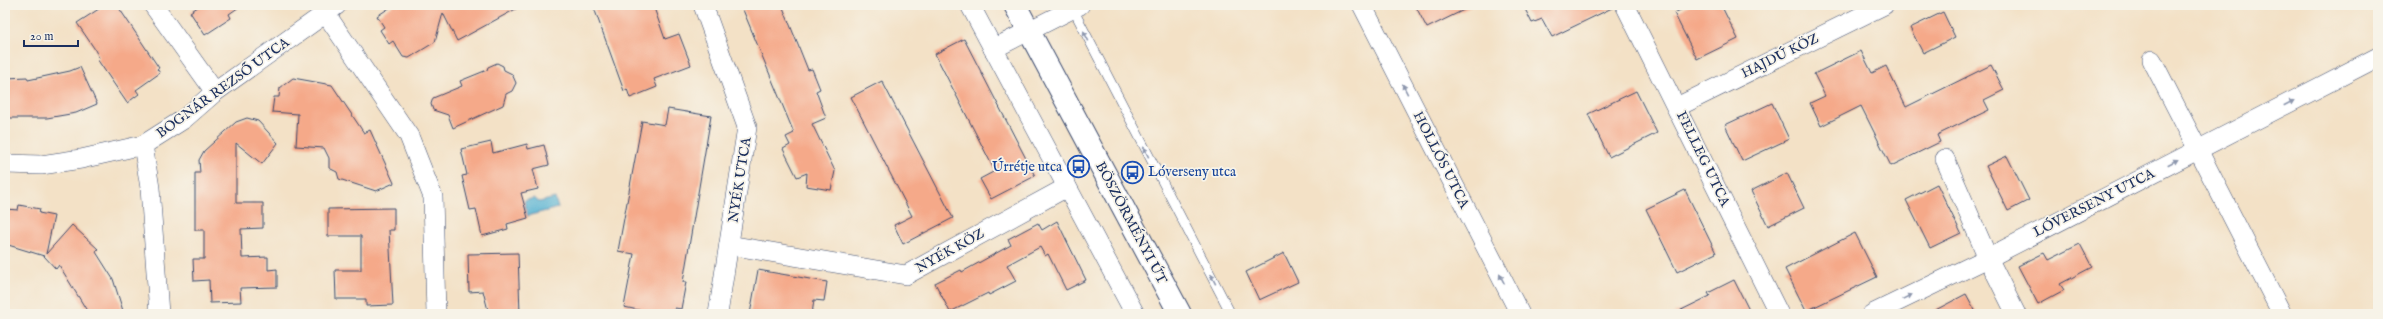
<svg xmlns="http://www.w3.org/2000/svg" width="2383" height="319" font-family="'IM FELL English',serif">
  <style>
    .water { fill: #53b1d2; stroke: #377098 }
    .building { fill: #f5a989 }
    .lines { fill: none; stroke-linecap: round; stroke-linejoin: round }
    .lane-casing { stroke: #3b4a6e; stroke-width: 10 }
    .street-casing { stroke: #3b4a6e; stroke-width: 20 }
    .primary-casing { stroke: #3b4a6e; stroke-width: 24 }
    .lane { stroke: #fff; stroke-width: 9 }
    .street { stroke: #fff; stroke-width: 19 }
    .primary { stroke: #fff; stroke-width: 22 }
    .oneway { fill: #8d97ae }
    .labels { text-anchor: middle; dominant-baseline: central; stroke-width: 3.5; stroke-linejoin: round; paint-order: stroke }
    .street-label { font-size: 14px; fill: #1b2f5e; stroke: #f7f3e8 }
    .transit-label { font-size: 14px; fill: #164399; stroke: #f7f3e8; text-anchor: end }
  </style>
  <rect width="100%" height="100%" fill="#f7f3e8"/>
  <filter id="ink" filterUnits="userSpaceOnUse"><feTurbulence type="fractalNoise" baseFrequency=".025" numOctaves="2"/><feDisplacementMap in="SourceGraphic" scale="8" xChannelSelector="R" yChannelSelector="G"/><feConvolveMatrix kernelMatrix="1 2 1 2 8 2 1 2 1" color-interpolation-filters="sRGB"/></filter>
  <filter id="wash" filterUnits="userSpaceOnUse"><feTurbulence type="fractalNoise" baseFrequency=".012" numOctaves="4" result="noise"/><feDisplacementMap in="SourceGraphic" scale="16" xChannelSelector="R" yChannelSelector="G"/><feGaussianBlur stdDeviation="0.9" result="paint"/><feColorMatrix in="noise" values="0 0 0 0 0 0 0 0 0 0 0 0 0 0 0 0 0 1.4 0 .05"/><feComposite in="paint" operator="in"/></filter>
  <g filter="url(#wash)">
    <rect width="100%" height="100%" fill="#f3e1c6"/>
    <polygon class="water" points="534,198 539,202 555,198 558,208 527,216 524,201"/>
    <g id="blocks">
      <g class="building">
        <polygon points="105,5 117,5 159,68 157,69 160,73 136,90 139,94 127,103 97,59 99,58 94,48 77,23"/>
        <polygon points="201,5 242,5 229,14 231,18 205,35 190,12"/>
        <polygon points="394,5 523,5 457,41 443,13 435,42 409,58 403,57 393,41 389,44 380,30 384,27 377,16"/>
        <polygon points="604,5 653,5 665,39 679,34 691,65 654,79 657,87 630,98 627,89 624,91 594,8"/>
        <polygon points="741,5 782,5 808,70 812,69 820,89 816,91 826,118 812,124 835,171 831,190 806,186 807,173 797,177 783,149 790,145 786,137 794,133"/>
        <polygon points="1415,5 1474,5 1427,28"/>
        <polygon points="1523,5 1614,5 1614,7 1552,37 1542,19 1532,23"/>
        <polygon points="1691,5 1721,5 1738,39 1697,59 1674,13"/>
        <polygon points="1943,12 1955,37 1923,53 1910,28"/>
        <polygon points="964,39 1035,176 991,199 980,179 995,171 935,54"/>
        <polygon points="1861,51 1872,73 1886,66 1906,107 1991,65 2004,90 1984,100 1989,110 1937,135 1940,142 1891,166 1861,106 1821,126 1810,103 1825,96 1814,74"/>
        <polygon points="497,63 503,66 504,70 512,74 516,83 512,91 506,94 503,105 453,128 448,115 433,110 431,104 433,98 462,86 460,81 487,70 488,67"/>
        <polygon points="80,67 97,104 76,113 47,118 5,118 7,78 27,77 28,80 70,71"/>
        <polygon points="293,78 332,85 364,133 370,130 394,183 376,191 339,179 337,172 329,168 329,158 324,148 296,146 298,114 272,112 274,97 279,97 280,88"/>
        <polygon points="882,81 953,218 903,244 894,225 912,216 851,97"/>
        <polygon points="1636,91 1657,133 1609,157 1588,114"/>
        <polygon points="1772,103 1789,139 1742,161 1725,125"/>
        <polygon points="668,109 711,116 683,282 686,282 681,309 675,308 674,314 642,314 643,311 624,307 634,254 618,251 642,121 665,125"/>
        <polygon points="247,118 258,121 278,143 262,164 236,143 236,203 263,203 263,228 241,229 242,258 268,257 268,270 277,269 277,287 240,288 241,302 210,303 209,280 194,281 193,259 204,259 204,230 195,230 195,173 200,173 199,160 204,151 236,122"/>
        <polygon points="491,142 493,153 527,144 528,149 544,145 549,165 533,169 538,189 521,193 528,218 507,224 508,229 482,236 476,209 470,210 462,176 467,175 461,149"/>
        <polygon points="2007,156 2029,200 2008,211 1986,166"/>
        <polygon points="1787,173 1804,208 1768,226 1751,191"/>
        <polygon points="1937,184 1961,233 1930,248 1906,200"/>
        <polygon points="1685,190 1716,253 1677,272 1646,209"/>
        <polygon points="19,205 40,209 39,213 54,216 46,254 72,225 98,249 96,252 113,279 124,314 89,314 59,265 56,269 44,256 5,244 5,209 18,210"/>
        <polygon points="394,208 394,230 389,230 393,305 366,306 366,299 336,299 335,270 361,270 361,236 328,236 328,209"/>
        <polygon points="1057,221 1086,280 1066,290 1048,254 1045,256 1040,247 1007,265 1016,281 989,295 988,293 950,312 935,283 961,270 962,272 1011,245 1008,239 1038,223 1042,230"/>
        <polygon points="1855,233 1877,277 1806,311 1785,269"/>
        <polygon points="2080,244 2092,267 2060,284 2064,290 2038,304 2018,266 2044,253 2048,260"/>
        <polygon points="518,253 520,314 489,314 483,291 469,292 468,254"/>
        <polygon points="1284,253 1298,282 1259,300 1246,272"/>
        <polygon points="758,270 827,282 824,301 814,300 812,314 750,314"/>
        <polygon points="1734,280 1751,314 1673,314 1710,296 1708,293"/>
        <polygon points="1966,294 1977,314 1928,314"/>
      </g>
    </g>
  </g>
  <g filter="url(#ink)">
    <use href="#blocks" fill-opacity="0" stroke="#3b4a6e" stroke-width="1"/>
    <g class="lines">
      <defs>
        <polyline id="lane" points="1073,9 1231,314"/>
        <g id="street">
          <polyline points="153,5 215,92"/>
          <polyline points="703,5 747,127 718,314"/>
          <polyline points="970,5 1135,314"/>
          <polyline points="1362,5 1520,314"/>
          <polyline points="1625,5 1779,314"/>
          <polyline points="326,14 409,136 433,197 436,314"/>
          <polyline points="993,49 1080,5"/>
          <polyline points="2152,60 2282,314"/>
          <polyline points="1677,107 1884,5"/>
          <polyline points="143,145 150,188 159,314"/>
          <polyline points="1945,159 1988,258 2016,314"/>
          <polyline points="5,164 41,165 81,159 143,145 184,119 215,92 337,5"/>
          <polyline points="729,245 906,275 1067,187"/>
          <polyline points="1872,314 1988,258 2378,57"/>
        </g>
        <polyline id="primary" points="1015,5 1180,314"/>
      </defs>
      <use href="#lane" class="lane-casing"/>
      <use href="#street" class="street-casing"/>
      <use href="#primary" class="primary-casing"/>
      <use href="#lane" class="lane"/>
      <use href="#street" class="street"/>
      <use href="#primary" class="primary"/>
    </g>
    <defs><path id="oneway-solid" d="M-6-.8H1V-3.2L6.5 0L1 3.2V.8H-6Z"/></defs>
    <g class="oneway">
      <use href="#oneway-solid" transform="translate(1086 36) rotate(-117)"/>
      <use href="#oneway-solid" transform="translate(1405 89) rotate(-117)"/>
      <use href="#oneway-solid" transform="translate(2289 103) rotate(-27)"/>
      <use href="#oneway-solid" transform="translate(1146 152) rotate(-117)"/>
      <use href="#oneway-solid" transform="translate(2173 162) rotate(-27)"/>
      <use href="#oneway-solid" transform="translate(1213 279) rotate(-117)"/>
      <use href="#oneway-solid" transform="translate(1502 279) rotate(-117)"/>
      <use href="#oneway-solid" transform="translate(1907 297) rotate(-26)"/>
    </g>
  </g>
  <defs>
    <symbol id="bus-ring" viewBox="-11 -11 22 22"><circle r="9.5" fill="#f7f3e8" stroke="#1a4fb4" stroke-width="1.5"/><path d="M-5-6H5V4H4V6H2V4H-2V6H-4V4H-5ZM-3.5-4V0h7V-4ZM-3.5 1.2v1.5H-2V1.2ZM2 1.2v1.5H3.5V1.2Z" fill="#1a4fb4"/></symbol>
  </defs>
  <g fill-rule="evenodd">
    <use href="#bus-ring" x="1066" y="154" width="25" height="25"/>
    <use href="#bus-ring" x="1120" y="160" width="25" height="25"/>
  </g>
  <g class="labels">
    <g class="street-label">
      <text transform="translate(1780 56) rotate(-26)">HAJDÚ KÖZ</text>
      <text transform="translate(223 88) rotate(-36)">BOGNÁR REZSŐ UTCA</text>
      <text transform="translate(1703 159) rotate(64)">FELLEG UTCA</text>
      <text transform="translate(1441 160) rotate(63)">HOLLÓS UTCA</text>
      <text transform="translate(740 180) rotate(-81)">NYÉK UTCA</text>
      <text transform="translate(2094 203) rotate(-27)">LÓVERSENY UTCA</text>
      <text transform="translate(1131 223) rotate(62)">BÖSZÖRMÉNYI ÚT</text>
      <text transform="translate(950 251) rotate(-29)">NYÉK KÖZ</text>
    </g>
    <g class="transit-label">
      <text x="1062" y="167">Úrrétje utca</text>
      <text x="1148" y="172" text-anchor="start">Lóverseny utca</text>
    </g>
  </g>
  <rect width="2383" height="319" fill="none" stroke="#f7f3e8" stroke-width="20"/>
  <path d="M24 40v6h54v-6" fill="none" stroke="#1b2f5e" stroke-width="2"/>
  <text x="30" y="40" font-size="12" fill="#1b2f5e" stroke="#f7f3e8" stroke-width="3" paint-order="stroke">20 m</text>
</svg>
